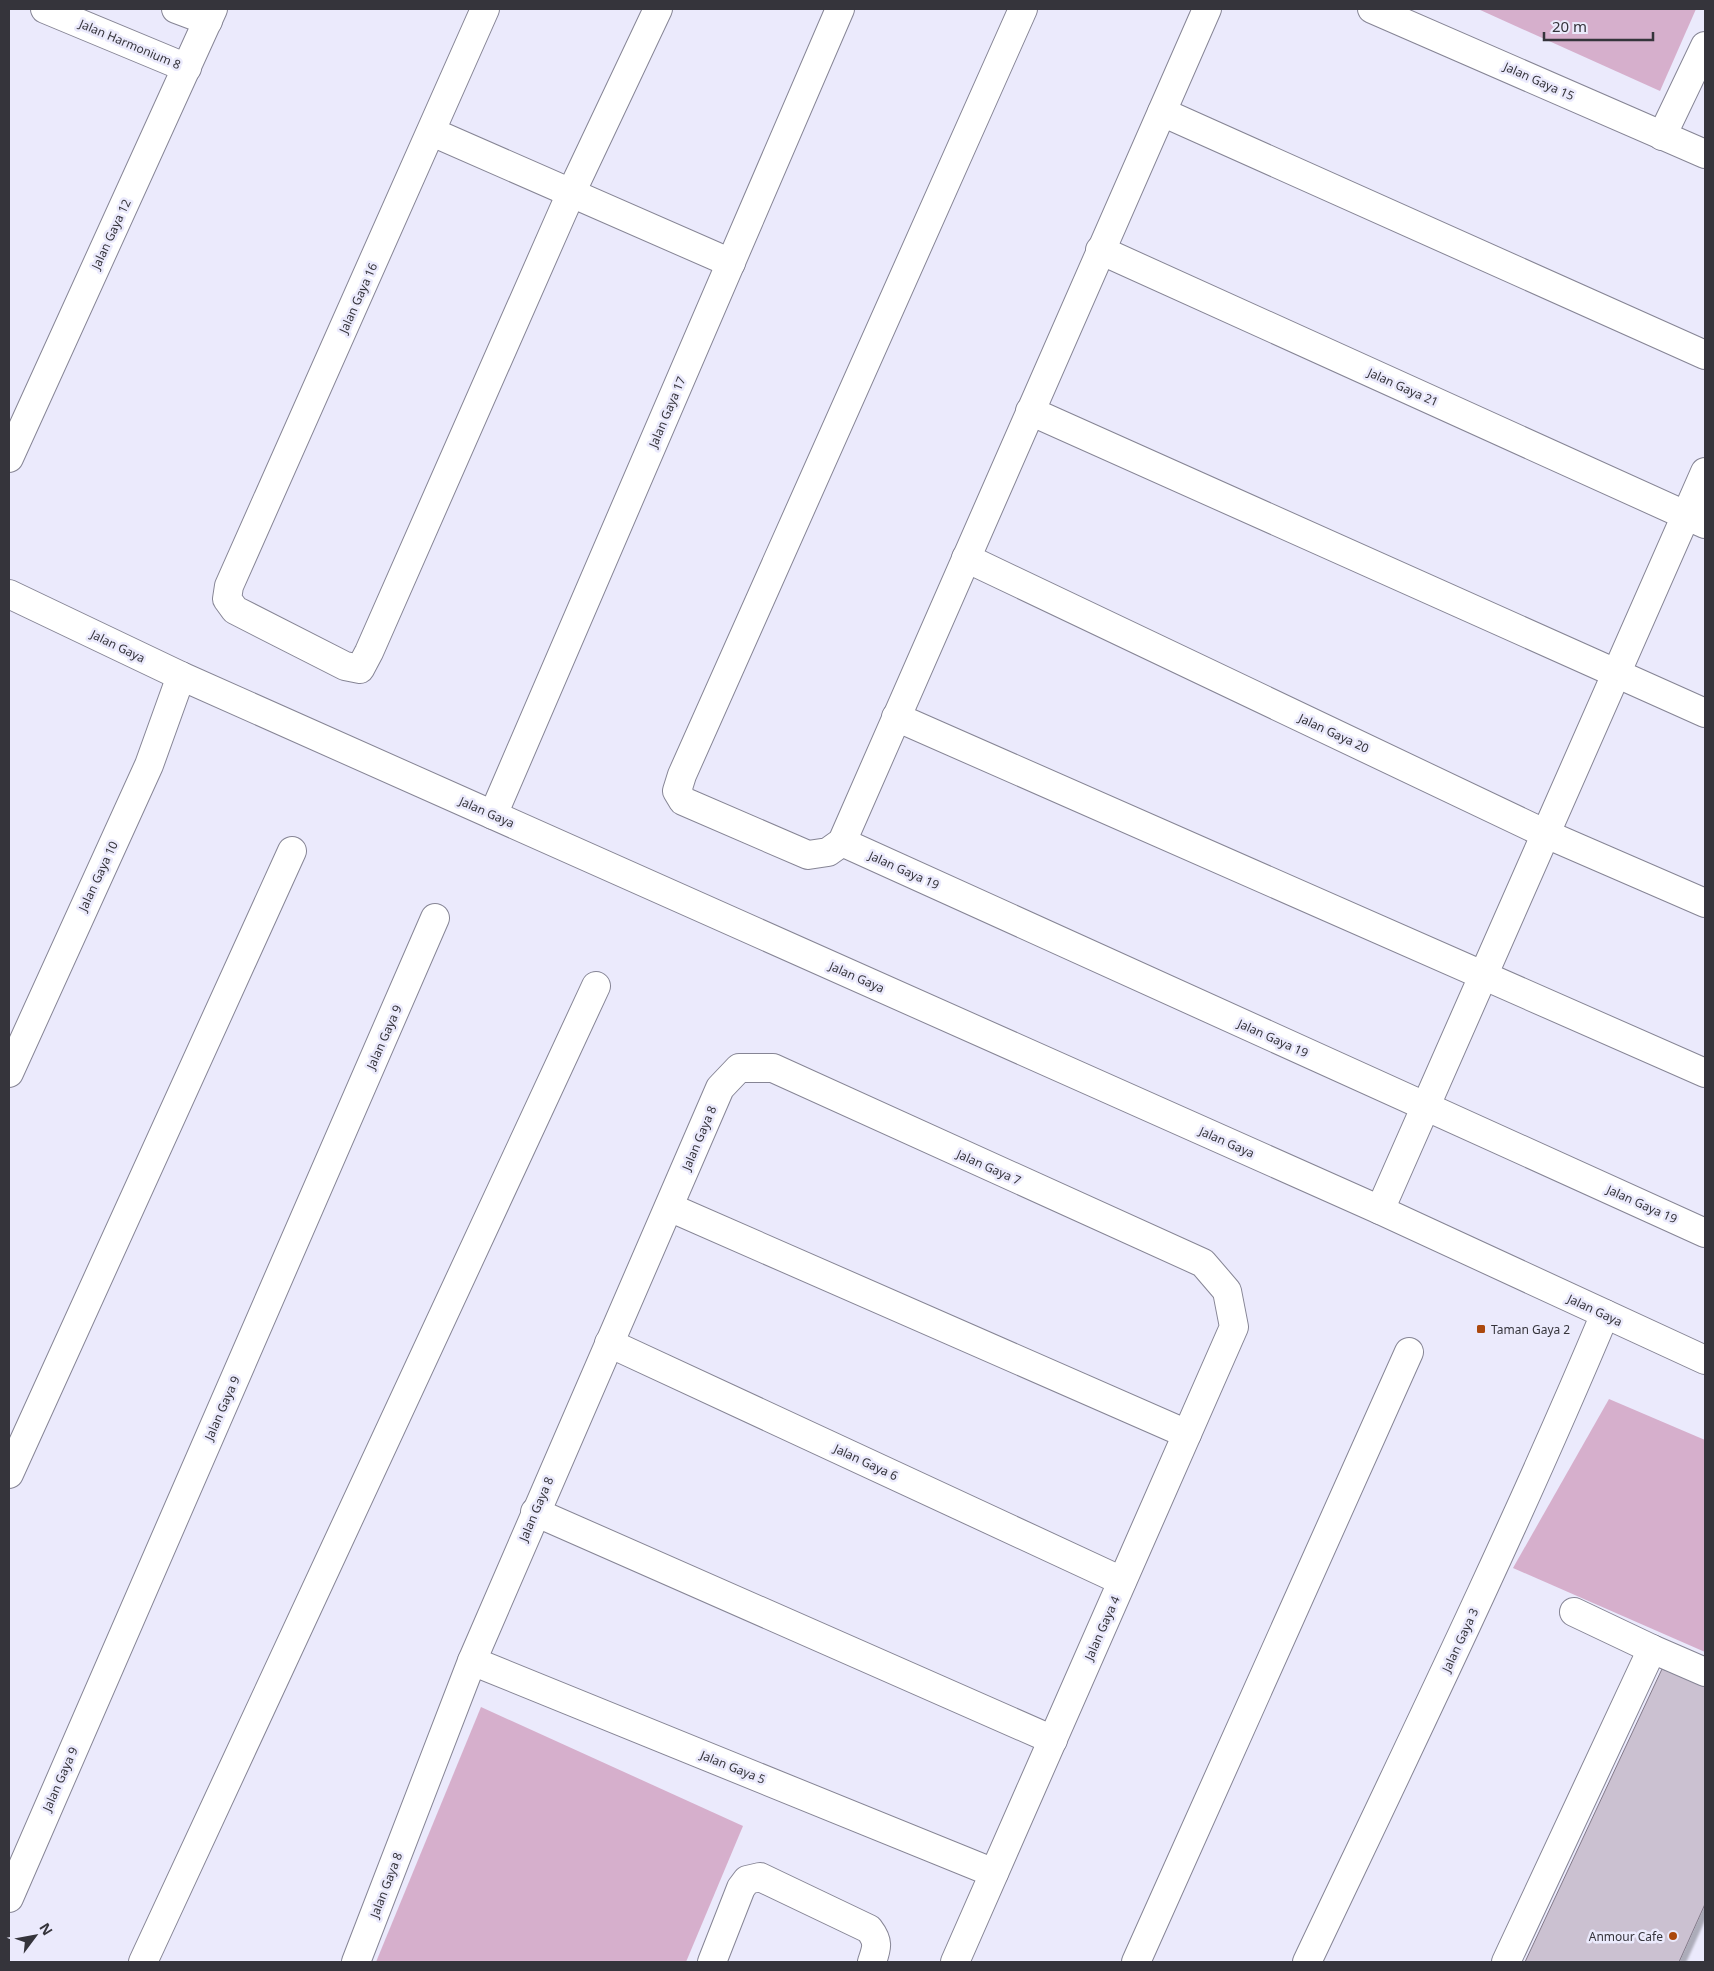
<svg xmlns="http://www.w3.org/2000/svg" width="1714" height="1971" font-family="'Noto Sans',sans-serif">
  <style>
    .green { fill: #d6afcc }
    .building { fill: #cbc1d1; stroke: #837a89; filter: url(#shadow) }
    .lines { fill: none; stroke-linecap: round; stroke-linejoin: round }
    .minor-casing { stroke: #868595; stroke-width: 30 }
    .minor { stroke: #fff; stroke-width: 28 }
    .poi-dot { fill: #ab480d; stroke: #ebeafc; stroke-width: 2 }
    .labels { text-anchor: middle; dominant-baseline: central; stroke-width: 5; stroke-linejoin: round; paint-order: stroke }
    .street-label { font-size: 12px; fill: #35343b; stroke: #ebeafc }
    .poi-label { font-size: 12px; fill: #35343b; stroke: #ebeafc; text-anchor: start }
  </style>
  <defs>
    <filter id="shadow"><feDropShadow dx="5.5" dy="3" stdDeviation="1" flood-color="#0004"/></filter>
  </defs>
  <rect width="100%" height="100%" fill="#ebeafc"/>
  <g class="green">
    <polygon points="1478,9 1696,9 1660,91"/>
    <polygon points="1609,1399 1705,1440 1705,1652 1513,1568"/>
    <polygon points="481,1707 743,1826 686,1962 376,1962"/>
  </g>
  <polygon class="building" points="1662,1669 1705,1684 1705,1904 1679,1962 1525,1962"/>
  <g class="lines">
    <defs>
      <g id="minor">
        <polyline points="45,9 187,68"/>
        <polyline points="176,9 208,21"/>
        <polyline points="485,9 229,586 227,599 235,610 345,666 360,669 369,652 571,193 658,9"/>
        <polyline points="1023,9 682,775 677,791 683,801 808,855 828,852 842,842 1207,9"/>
        <polyline points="1372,9 1705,154"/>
        <polyline points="1162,112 1705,355"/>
        <polyline points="432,132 731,263"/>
        <polyline points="1662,136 1705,46"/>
        <polyline points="1100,250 1705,524"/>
        <polyline points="1030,411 1705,713"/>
        <polyline points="9,458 213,9"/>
        <polyline points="966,558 1546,834 1705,903"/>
        <polyline points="9,594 181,676 1380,1210 1705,1360"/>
        <polyline points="896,717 1705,1073"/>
        <polyline points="493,815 840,9"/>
        <polyline points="842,842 1705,1233"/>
        <polyline points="9,1073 149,765 181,676"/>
        <polyline points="669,1207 1187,1434"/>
        <polyline points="1380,1210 1705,472"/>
        <polyline points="609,1343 1122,1581"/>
        <polyline points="9,1474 292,851"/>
        <polyline points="535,1512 1053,1740"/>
        <polyline points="1574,1612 1652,1649 1705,1672"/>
        <polyline points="472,1661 994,1873"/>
        <polyline points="9,1898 435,918"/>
        <polyline points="143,1962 596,986"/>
        <polyline points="356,1962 472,1661 720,1088 739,1068 773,1068 1203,1263 1227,1291 1234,1327 955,1962"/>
        <path d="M712 1962 741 1888 747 1880 760 1877 869 1929C879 1942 877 1947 872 1962"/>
        <polyline points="1136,1962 1409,1352"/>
        <path d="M1307 1962C1409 1747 1513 1533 1605 1314"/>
        <polyline points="1506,1962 1652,1649"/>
      </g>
    </defs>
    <use href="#minor" class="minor-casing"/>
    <use href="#minor" class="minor"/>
  </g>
  <g class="poi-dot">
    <rect x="1476" y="1324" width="10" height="10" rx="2.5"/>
    <circle cx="1673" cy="1936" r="5"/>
  </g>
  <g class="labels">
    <g class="street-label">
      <text transform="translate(130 44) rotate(23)">Jalan Harmonium 8</text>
      <text transform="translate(1539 81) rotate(24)">Jalan Gaya 15</text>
      <text transform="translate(111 234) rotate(-65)">Jalan Gaya 12</text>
      <text transform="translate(358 298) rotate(-66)">Jalan Gaya 16</text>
      <text transform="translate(1403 387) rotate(24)">Jalan Gaya 21</text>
      <text transform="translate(667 412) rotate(-67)">Jalan Gaya 17</text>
      <text transform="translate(118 646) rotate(26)">Jalan Gaya</text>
      <text transform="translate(1334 733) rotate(25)">Jalan Gaya 20</text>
      <text transform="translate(487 812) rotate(24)">Jalan Gaya</text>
      <text transform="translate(904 870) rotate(24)">Jalan Gaya 19</text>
      <text transform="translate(98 876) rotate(-65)">Jalan Gaya 10</text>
      <text transform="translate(857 977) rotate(24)">Jalan Gaya</text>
      <text transform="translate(384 1037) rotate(-66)">Jalan Gaya 9</text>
      <text transform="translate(1273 1038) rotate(24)">Jalan Gaya 19</text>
      <text transform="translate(699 1138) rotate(-67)">Jalan Gaya 8</text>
      <text transform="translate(1227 1142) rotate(24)">Jalan Gaya</text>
      <text transform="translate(989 1167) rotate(24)">Jalan Gaya 7</text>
      <text transform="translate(1642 1204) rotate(24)">Jalan Gaya 19</text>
      <text transform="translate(1595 1310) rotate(25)">Jalan Gaya</text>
      <text transform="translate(222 1408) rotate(-66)">Jalan Gaya 9</text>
      <text transform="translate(866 1462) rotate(25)">Jalan Gaya 6</text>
      <text transform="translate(536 1509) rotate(-67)">Jalan Gaya 8</text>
      <text transform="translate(1102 1628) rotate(-66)">Jalan Gaya 4</text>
      <text transform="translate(1460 1640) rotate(-65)">Jalan Gaya 3</text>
      <text transform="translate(733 1767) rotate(22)">Jalan Gaya 5</text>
      <text transform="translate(60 1779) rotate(-66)">Jalan Gaya 9</text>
      <text transform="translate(386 1885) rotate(-69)">Jalan Gaya 8</text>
    </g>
    <g class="poi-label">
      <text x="1491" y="1329">Taman Gaya 2</text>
      <text x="1663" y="1936" text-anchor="end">Anmour Cafe</text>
    </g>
  </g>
  <rect width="1714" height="1971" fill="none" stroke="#35343b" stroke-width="20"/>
  <g transform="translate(35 1936) rotate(58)" stroke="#ebeafc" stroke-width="4" paint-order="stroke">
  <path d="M0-4L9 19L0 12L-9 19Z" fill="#35343b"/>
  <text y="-8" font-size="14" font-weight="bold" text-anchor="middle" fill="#35343b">N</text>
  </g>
  <path d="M1544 32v8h109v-8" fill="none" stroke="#35343b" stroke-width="2.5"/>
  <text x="1552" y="32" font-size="15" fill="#35343b" stroke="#ebeafc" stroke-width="4" paint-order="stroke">20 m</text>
</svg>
